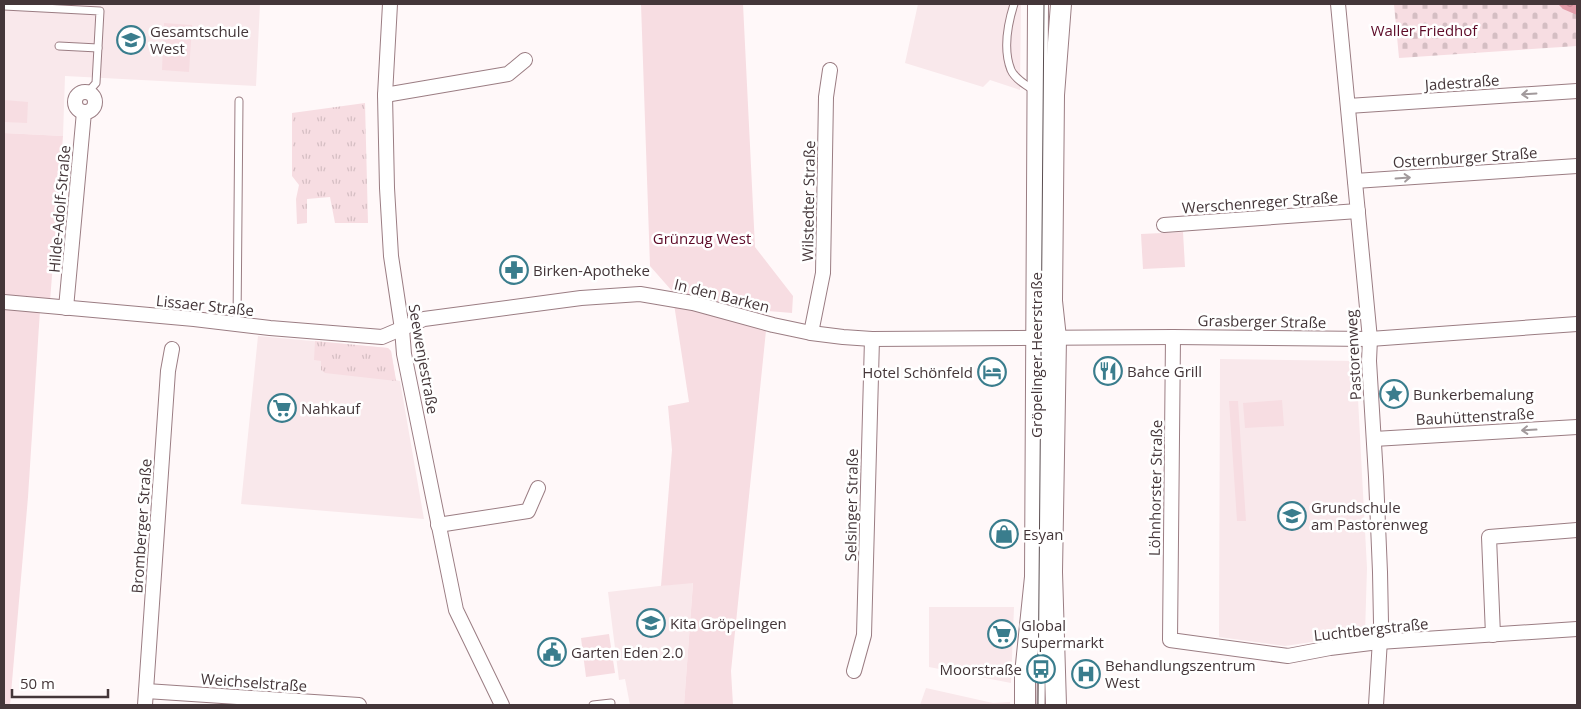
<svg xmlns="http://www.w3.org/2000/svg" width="1581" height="709" font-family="'Open Sans',sans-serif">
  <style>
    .built { fill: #f9e8eb }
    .grass { fill: url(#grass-tufts) }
    .cemetery { fill: url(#cemetery-stones) }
    .park { fill: #f7dde2 }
    .water { fill: url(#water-ripples) }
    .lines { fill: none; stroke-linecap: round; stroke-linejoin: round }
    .lane-casing { stroke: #9b7d83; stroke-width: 9 }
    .street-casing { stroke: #9b7d83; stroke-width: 16 }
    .secondary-casing { stroke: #9b7d83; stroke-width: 22 }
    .lane { stroke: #fff; stroke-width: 7 }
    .street { stroke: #fff; stroke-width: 14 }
    .secondary { stroke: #fff; stroke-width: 20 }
    .tram { stroke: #5a4d50; stroke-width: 1 }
    .oneway { stroke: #a29a9c }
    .labels { text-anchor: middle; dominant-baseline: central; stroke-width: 5; stroke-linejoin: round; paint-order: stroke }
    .park-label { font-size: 15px; fill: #5d0b28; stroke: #fff }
    .poi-label { font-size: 15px; fill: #443639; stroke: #fff; text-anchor: start }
    .street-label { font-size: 15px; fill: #443639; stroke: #fff }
  </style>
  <defs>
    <pattern id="grass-tufts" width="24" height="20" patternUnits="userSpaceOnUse" patternTransform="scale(1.25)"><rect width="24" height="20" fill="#f7dde2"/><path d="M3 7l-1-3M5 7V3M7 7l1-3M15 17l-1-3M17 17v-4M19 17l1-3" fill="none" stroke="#d5bec3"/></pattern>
    <pattern id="cemetery-stones" width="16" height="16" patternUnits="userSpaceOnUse" patternTransform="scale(1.25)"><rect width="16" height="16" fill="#f7dde2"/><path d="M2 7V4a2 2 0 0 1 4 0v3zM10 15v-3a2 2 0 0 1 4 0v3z" fill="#d5bec3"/></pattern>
    <pattern id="water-ripples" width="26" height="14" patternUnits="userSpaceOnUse" patternTransform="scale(1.25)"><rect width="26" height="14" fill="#e29daa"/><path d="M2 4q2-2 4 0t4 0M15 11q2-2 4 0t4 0" fill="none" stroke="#b9818b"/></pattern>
  </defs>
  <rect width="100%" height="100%" fill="#fff8f9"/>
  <g class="built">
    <polygon points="4,4 260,4 256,86 65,76 63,136 4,133"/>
    <polygon points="918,4 1021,4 1020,90 990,80 983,87 905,63"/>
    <polygon points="258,336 388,348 391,351 396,380 400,381 424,519 241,504"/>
    <polygon points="1220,359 1356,361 1367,568 1365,634 1285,646 1219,637"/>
    <polygon points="693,582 684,705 630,705 625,679 619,680 608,592"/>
    <polygon points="929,607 1014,607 1011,683 929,667"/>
    <polygon points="926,688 993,703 1010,702 1010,705 920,705"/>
  </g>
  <g class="grass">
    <polygon points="365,103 368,223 335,223 330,197 307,199 307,223 297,224 296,199 299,185 292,176 292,113"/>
    <polygon points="315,341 388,348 391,351 396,381 325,373 321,370 321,361 314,360"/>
  </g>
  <polygon class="cemetery" points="1394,4 1577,4 1577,46 1399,58"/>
  <g class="park">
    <polygon points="641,4 743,4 755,247 793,296 792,313 768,311 731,671 733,705 684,705 693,583 661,586 672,450 668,406 689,402 672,291 650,266"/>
    <polygon points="164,23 192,25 189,72 162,70"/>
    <polygon points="4,100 28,102 27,123 4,122"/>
    <polygon points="4,133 63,136 50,301 4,294"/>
    <polygon points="1183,232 1185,267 1143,269 1141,234"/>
    <polygon points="4,309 40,310 28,497 10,705 4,705"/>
    <polygon points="1282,400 1284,426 1245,428 1243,403"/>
    <polygon points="1229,401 1238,401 1246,521 1237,521"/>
    <polygon points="609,634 615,673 586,677 581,638"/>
  </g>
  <polygon class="water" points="1558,4 1577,4 1577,15 1563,9"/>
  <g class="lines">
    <defs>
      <g id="lane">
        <path d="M1014 4C1008 23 1003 50 1011 70 1015 79 1027 86 1035 91"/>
        <polyline points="4,6 100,11 96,83 88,92"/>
        <polyline points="59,46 98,48"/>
        <polyline points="237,324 239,101"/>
        <polyline points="593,705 611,703"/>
        <polyline points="1041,705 1042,594"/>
      </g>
      <g id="street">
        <polyline points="390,4 385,95 387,188 391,256 402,329 404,354 456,610 502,705"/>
        <polyline points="1338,4 1370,339 1369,361 1376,477 1380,572 1381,623 1376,705"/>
        <circle cx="85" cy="102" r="10"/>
        <polyline points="385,95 508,74 525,60"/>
        <polyline points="1348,106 1577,91"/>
        <polyline points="1355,181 1577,166"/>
        <polyline points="1164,225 1358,211"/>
        <polyline points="4,302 194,319 270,328 382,337 424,319 581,298 640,294 693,303 773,325 811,333 843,337 872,339 1173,337 1370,339 1577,324"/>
        <polyline points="66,308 84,112"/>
        <polyline points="811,333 823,273 826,97 830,70"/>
        <polyline points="1173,337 1170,640 1288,656 1330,648 1379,642 1577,629"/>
        <polyline points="1374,439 1577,427"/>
        <polyline points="438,525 528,511 538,488"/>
        <polyline points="1493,635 1489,537 1577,530"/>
        <polyline points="854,671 864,635 872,339"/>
        <polyline points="146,691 359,705"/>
        <polyline points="145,705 168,371 172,349"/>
      </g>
      <g id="secondary">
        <polyline points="1025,705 1025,674 1035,577 1038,4"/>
        <polyline points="1056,705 1052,572 1056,338 1052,301 1054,95 1061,4"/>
      </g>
    </defs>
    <use href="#lane" class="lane-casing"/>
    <use href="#street" class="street-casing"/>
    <use href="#secondary" class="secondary-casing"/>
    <use href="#lane" class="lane"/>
    <use href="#street" class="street"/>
    <use href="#secondary" class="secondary"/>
    <polyline class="tram" points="1038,705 1044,4"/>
  </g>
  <defs><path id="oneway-shaft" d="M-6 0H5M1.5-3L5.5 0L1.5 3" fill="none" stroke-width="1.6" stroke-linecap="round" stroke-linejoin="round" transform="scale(1.25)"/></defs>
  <g class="oneway">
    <use href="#oneway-shaft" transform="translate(1529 94) rotate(176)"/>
    <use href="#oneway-shaft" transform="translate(1403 178) rotate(-4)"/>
    <use href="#oneway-shaft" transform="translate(1529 430) rotate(177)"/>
  </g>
  <defs>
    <symbol id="school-ring" viewBox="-11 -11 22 22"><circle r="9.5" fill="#fff" stroke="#3a7d8d" stroke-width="1.5"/><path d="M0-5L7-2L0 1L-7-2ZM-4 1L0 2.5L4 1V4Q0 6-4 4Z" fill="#3a7d8d"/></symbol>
    <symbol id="pharmacy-ring" viewBox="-11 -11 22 22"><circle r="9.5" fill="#fff" stroke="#3a7d8d" stroke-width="1.5"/><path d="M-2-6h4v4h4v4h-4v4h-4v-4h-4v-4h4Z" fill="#3a7d8d"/></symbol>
    <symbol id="restaurant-ring" viewBox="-11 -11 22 22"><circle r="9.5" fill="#fff" stroke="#3a7d8d" stroke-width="1.5"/><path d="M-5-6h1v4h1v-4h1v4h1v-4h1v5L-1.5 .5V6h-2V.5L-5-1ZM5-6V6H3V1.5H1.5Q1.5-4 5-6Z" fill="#3a7d8d"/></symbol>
    <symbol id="hotel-ring" viewBox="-11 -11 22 22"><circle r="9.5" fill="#fff" stroke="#3a7d8d" stroke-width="1.5"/><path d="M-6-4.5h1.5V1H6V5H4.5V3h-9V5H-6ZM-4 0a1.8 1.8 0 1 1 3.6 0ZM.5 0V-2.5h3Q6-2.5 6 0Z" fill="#3a7d8d"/></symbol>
    <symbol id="sight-ring" viewBox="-11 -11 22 22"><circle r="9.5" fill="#fff" stroke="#3a7d8d" stroke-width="1.5"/><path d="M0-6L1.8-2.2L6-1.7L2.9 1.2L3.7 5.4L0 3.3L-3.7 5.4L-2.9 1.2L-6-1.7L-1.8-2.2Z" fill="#3a7d8d"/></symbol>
    <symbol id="supermarket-ring" viewBox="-11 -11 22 22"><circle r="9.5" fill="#fff" stroke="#3a7d8d" stroke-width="1.5"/><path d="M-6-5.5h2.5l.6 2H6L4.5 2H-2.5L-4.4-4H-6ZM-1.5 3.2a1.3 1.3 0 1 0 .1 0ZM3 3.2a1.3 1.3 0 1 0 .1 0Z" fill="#3a7d8d"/></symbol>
    <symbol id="shop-ring" viewBox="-11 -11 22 22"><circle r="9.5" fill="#fff" stroke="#3a7d8d" stroke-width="1.5"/><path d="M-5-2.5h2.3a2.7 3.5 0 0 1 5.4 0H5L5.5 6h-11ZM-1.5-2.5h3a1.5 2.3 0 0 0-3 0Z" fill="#3a7d8d"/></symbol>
    <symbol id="civic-ring" viewBox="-11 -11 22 22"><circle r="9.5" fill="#fff" stroke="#3a7d8d" stroke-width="1.5"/><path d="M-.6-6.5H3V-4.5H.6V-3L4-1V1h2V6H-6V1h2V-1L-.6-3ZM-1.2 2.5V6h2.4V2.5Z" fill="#3a7d8d"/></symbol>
    <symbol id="bus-ring" viewBox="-11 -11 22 22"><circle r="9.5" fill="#fff" stroke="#3a7d8d" stroke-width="1.5"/><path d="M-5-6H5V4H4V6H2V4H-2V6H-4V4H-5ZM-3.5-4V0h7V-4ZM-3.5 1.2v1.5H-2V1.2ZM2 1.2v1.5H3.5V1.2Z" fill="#3a7d8d"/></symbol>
    <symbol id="hospital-ring" viewBox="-11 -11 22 22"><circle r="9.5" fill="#fff" stroke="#3a7d8d" stroke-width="1.5"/><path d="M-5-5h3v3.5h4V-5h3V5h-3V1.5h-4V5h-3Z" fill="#3a7d8d"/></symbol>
  </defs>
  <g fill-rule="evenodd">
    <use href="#school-ring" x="115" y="24" width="32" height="32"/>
    <use href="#pharmacy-ring" x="498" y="254" width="32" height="32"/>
    <use href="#restaurant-ring" x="1092" y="355" width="32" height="32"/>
    <use href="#hotel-ring" x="976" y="356" width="32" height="32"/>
    <use href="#sight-ring" x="1378" y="378" width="32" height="32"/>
    <use href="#supermarket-ring" x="266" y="392" width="32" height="32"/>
    <use href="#school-ring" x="1276" y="500" width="32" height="32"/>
    <use href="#shop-ring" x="988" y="518" width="32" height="32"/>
    <use href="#school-ring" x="635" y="607" width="32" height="32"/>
    <use href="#supermarket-ring" x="986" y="618" width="32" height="32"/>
    <use href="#civic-ring" x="536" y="636" width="32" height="32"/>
    <use href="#bus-ring" x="1025" y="653" width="32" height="32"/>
    <use href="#hospital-ring" x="1070" y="658" width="32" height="32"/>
  </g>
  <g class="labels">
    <g class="park-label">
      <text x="1424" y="30">Waller Friedhof</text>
      <text x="702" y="238">Grünzug West</text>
    </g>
    <g class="poi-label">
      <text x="150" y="31">Gesamtschule<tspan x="150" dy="17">West</tspan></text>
      <text x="533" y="270">Birken-Apotheke</text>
      <text x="1127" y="371">Bahce Grill</text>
      <text x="973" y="372" text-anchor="end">Hotel Schönfeld</text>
      <text x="1413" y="394">Bunkerbemalung</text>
      <text x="301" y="408">Nahkauf</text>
      <text x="1311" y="507">Grundschule<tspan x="1311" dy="17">am Pastorenweg</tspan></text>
      <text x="1023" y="534">Esyan</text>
      <text x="670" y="623">Kita Gröpelingen</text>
      <text x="1021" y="625">Global<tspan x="1021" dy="17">Supermarkt</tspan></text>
      <text x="571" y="652">Garten Eden 2.0</text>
      <text x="1105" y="665">Behandlungszentrum<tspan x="1105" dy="17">West</tspan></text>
      <text x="1022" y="669" text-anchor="end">Moorstraße</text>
    </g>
    <g class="street-label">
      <text transform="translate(1462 82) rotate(-4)">Jadestraße</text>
      <text transform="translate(1465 157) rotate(-4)">Osternburger Straße</text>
      <text transform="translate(808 201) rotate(-89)">Wilstedter Straße</text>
      <text transform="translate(1260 202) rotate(-4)">Werschenreger Straße</text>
      <text transform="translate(59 209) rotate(-85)">Hilde-Adolf-Straße</text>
      <text transform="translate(722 295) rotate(14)">In den Barken</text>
      <text transform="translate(205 305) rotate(6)">Lissaer Straße</text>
      <text transform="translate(1262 321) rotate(1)">Grasberger Straße</text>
      <text transform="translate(1036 355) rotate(-90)">Gröpelinger Heerstraße</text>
      <text transform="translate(1353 355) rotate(-93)">Pastorenweg</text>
      <text transform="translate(424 359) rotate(80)">Seewenjestraße</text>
      <text transform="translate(1475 416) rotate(-3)">Bauhüttenstraße</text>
      <text transform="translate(1155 488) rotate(-89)">Löhnhorster Straße</text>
      <text transform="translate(851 505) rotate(-89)">Selsinger Straße</text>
      <text transform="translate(141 526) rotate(-86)">Bromberger Straße</text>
      <text transform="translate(1371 629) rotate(-6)">Luchtbergstraße</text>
      <text transform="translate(254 682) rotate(4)">Weichselstraße</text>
    </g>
  </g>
  <rect width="1581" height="709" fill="none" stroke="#443639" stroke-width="10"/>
  <path d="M12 689v8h96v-8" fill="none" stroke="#443639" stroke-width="2.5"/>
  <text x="20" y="689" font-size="15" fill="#443639" stroke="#ffffff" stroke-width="4" paint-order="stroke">50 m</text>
</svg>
